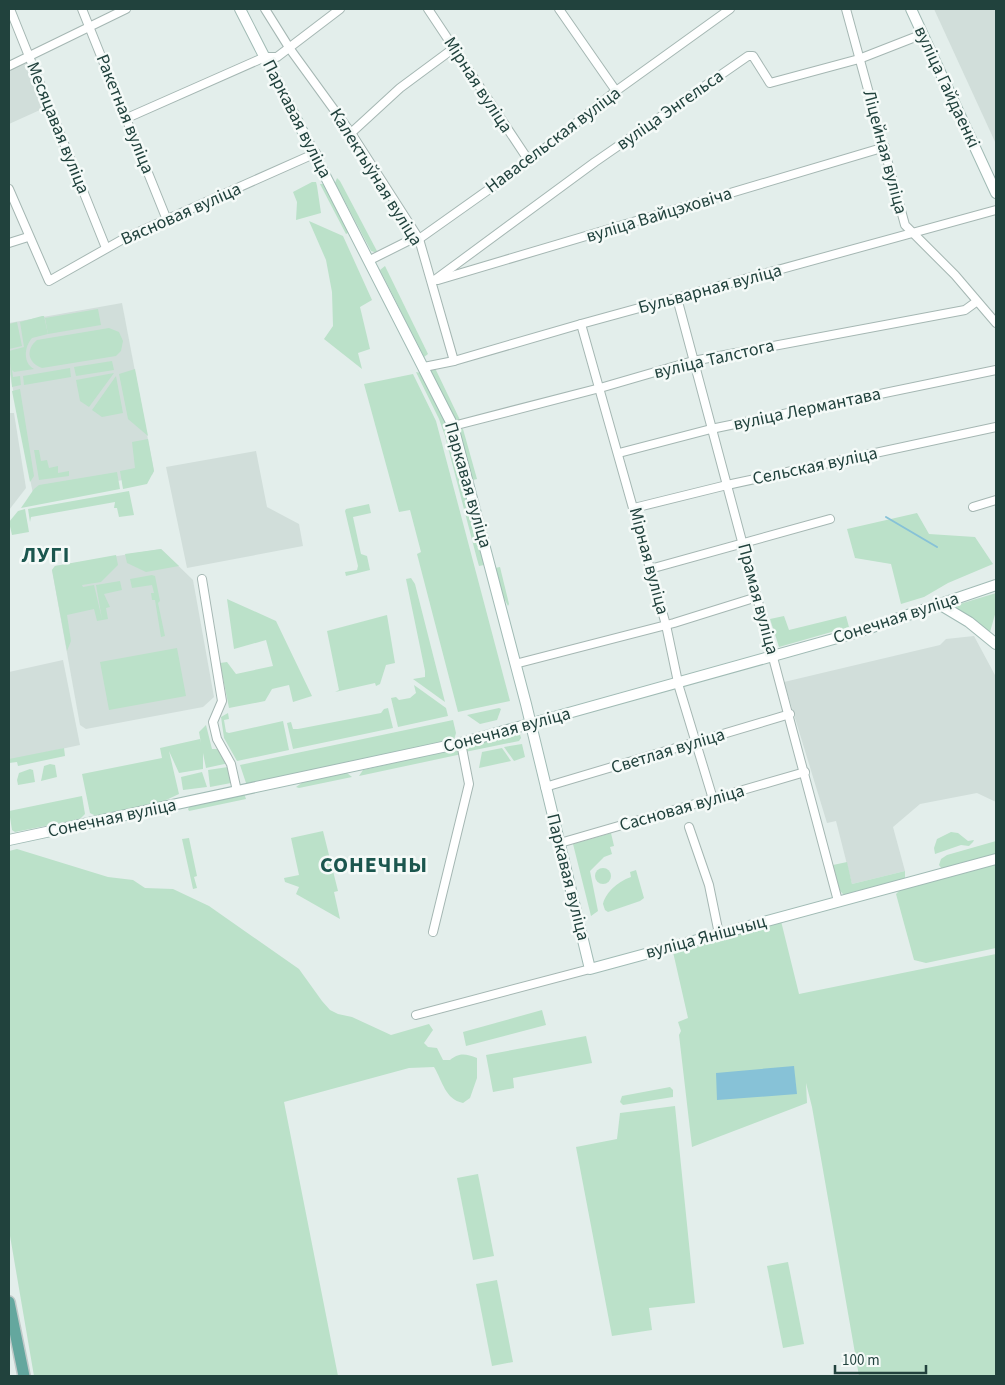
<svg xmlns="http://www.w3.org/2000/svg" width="1005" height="1385" font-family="'Source Sans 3',sans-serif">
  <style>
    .built { fill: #d1deda }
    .green { fill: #bbe1c9 }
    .water { fill: #87c2d7 }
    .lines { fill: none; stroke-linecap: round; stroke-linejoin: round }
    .stream { stroke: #87c2d7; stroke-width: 2 }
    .street-casing { stroke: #a5b7b3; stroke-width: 10 }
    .secondary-casing { stroke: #a1bbb5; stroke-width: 12 }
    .primary-casing { stroke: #c1cac9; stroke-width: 14 }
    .street { stroke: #fff; stroke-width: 8 }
    .secondary { stroke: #fff; stroke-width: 10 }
    .primary { stroke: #64a79e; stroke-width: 11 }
    .labels { text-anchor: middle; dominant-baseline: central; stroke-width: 5; stroke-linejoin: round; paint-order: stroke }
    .street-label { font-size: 18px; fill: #21423d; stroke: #f5faf8 }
    .district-label { font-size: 22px; font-weight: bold; letter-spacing: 1px; fill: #1b564e; stroke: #f5faf8 }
  </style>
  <rect width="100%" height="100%" fill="#e3eeeb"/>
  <g class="built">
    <polygon points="934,9 996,9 996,144"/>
    <polygon points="32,59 51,105 9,124 9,70"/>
    <polygon points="122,303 154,471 152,475 36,495 33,494 9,369 9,323"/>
    <polygon points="9,413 14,413 26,488 9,510"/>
    <polygon points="256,451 267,507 299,524 303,546 187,568 166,467"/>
    <polygon points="161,549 193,580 214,697 203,707 86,729 80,725 52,570 55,566"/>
    <polygon points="974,636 996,677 996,802 977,793 920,804 893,827 905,871 852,884 836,821 827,823 784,682 940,645 946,639"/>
    <polygon points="63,660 80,745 9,760 9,672"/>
  </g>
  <g class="green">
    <polygon points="337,178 340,181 378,253 371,251 335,183"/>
    <polygon points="312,182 316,182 317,186 321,213 296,220 297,202 293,192"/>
    <polygon points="320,184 325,184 346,223 348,233 346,234"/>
    <polygon points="309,221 343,236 372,300 360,307 370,349 358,353 362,369 324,339 333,326 332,292 326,260"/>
    <polygon points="385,266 428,354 424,357 380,270"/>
    <polygon points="98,309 101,325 48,334 45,318"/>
    <path d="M42 316H44L48 334 32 338C24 347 23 363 34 369L14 372 12 370 13 377 20 376 21 385 12 387 9 351 24 347 20 322Z"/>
    <polygon points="17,322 22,346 9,349 9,324"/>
    <path d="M109 328 119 332 123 341 121 351 116 356 42 368C28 363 25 350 37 340Z"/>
    <polygon points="112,361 114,370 76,376 74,367"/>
    <polygon points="434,366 460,420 457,422 429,368"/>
    <polygon points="70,368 71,377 24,385 23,376"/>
    <polygon points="135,369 148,436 128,419 119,374"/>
    <polygon points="416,372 421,373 447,425 484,565 479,566 477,559 445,436 439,419"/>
    <polygon points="114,373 89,407 80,401 76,380"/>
    <polygon points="413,374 436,421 510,701 458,712 417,554 421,552 410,510 399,512 364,384"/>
    <polygon points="116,376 123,413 102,417 92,410"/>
    <polygon points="20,389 34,476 30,482 12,391"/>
    <polygon points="458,428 463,429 477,479 473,480 471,477"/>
    <polygon points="148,439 154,471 147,484 123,489 120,471 135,468 132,442"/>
    <polygon points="34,450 39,450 41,461 47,460 49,468 58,466 58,473 69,471 69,476 39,480"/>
    <polygon points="117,472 120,489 21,508 34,489 39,485"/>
    <polygon points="129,491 134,515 119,517 117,508 114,508 115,502 31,517 30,522 28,509"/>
    <polygon points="369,504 371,513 353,517 361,554 367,556 370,570 346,576 345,572 357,570 358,566 345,511 346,509"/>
    <polygon points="25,509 29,532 12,535 9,522 18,511"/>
    <polygon points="917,513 929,534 975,537 993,564 948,583 924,597 901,604 891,564 855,558 847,529"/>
    <polygon points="161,549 179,566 146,572 127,563 125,554"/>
    <polygon points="116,555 118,565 101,582 82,585 83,587 94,585 102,619 96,585 120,581 122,590 104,594 110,607 106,608 108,619 97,621 94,609 67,615 71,641 67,651 52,570 55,566"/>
    <polygon points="500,567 509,604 508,606 500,590 495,568"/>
    <polygon points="152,575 155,576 160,601 158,603 165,636 161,637 155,600 152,600 151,593 154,593 152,585 132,588 130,579"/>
    <polygon points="411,578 415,584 445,702 413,679 425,677 425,671 406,579"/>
    <polygon points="996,593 996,611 990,632 954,609 953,606"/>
    <polygon points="227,599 276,621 312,696 293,702 289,685 272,689 265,701 229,708 220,663 227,662 236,674 273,666 266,640 234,649"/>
    <polygon points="387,615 395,663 386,665 380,684 376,686 375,683 335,692 339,690 327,631"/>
    <polygon points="784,616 789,630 846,616 849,627 779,647 770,619"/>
    <polygon points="177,648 186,696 109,710 100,662"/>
    <polygon points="414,685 446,708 448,716 398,727 391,698 396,697 399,700 410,698 416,693"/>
    <polygon points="388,708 393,728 293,749 287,723 291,722 293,729 298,729 381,713 384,709"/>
    <polygon points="499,708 501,709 497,720 480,724 467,715"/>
    <polygon points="228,713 229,719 224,720 226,732 229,733 283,721 289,750 237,761 224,738 221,717"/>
    <polygon points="453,720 456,733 454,740 247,786 240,765"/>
    <polygon points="206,725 212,749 220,749 229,763 206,768 203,753 203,769 179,773 169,751 179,794 164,801 96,816 90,813 82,774 162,758 160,748 200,739 201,743 199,732"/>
    <polygon points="519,731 521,738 519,741 465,752 467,745"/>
    <polygon points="522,744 525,757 514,761 504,747"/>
    <polygon points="64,748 65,756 18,766 17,762 9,763 9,759"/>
    <polygon points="502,748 511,761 479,768 482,752"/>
    <polygon points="454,749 462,754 359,776 363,770"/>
    <polygon points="50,764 55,765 57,777 41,781 44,766"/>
    <polygon points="228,767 231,783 210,787 208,770"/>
    <polygon points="30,769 33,770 35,782 18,785 17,780 19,773"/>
    <polygon points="202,772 207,787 183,790 181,777"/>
    <polygon points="347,773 352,777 299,788 296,787 303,782"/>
    <polygon points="244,793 246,799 189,811 188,809 191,804"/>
    <polygon points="82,796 85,814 80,819 15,832 12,830 9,811"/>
    <polygon points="323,831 338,891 334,892 340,919 296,894 299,887 285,882 284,878 299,875 291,838"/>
    <polygon points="951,832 958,833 968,841 974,840 973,842 969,846 961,845 935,854 934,848 937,839"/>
    <polygon points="611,833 614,846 610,847 612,854 604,857 590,871 598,911 591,916 573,844"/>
    <polygon points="189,838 197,876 194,877 197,888 193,889 182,839"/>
    <polygon points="996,841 996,855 942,869 939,865 941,859 947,855"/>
    <path d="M17 849 108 877 133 880 145 888 173 889 209 906 299 969 322 1001 330 1010 338 1014 352 1017 391 1035 429 1024 433 1030 424 1043 428 1047 437 1048 443 1060H450C460 1052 466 1054 477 1058V1078L470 1098 463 1103C445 1099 443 1082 434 1067L409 1068 284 1102 338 1376H34L9 1230V851Z"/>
    <polygon points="847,862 852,884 905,871 905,879 844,895 840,891 833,865"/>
    <polygon points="996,863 996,948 926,963 914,960 896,894 903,887"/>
    <circle cx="603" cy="876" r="8"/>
    <path d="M636 870 644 898 640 901 608 912 605 910 603 904C606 891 621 880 631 877L630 872Z"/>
    <polygon points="781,921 799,994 996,954 996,1376 859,1376 812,1107 806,1083 807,1103 692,1147 679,1035 681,1031 678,1022 688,1018 673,952"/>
    <polygon points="542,1010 546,1025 466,1046 463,1032"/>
    <polygon points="586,1036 592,1063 513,1078 514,1088 493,1092 486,1055"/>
    <polygon points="670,1087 673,1090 673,1097 623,1105 620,1102 622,1096"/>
    <polygon points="675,1106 695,1303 649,1308 652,1330 612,1336 576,1147 617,1139 620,1113"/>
    <polygon points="478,1174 494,1256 473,1260 457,1178"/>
    <polygon points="788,1262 804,1344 783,1348 767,1266"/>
    <polygon points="497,1280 513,1362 492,1366 476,1284"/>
  </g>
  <polygon class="water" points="794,1066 797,1094 717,1100 716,1073"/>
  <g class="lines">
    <polyline class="stream" points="886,517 937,547"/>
    <defs>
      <g id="street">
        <polyline points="10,9 106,248"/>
        <polyline points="82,9 167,220"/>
        <polyline points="265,9 290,49 351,133 419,239 454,361"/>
        <polyline points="428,9 529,161"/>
        <polyline points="559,9 616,91"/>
        <polyline points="846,9 905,225 955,275 996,323"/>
        <polyline points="9,66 126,9"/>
        <polyline points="127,118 256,61 265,57 277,57 340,9"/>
        <polyline points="351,133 400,88 454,48"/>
        <polyline points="9,189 49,281 125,238 316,153"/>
        <polyline points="9,243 28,237"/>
        <polyline points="370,260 412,239 419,239 529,161 616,91 730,9"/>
        <polyline points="438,280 885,147"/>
        <polyline points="432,282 595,162 748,56 753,56 770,83 859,59 923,34"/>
        <polyline points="677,298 838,901"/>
        <polyline points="581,324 666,625 679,687 713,799"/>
        <polyline points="424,367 454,361 581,324 996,210"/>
        <polyline points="453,426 600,388 693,361 965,310 976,302"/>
        <polyline points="619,453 711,429 996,370"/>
        <polyline points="973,507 996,500"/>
        <polyline points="634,508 727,485 996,427"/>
        <polyline points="650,569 830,519"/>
        <polyline points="202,579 222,701 213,722 217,739 231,764 237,791"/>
        <polyline points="515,664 674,623 757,597"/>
        <polyline points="545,787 790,714"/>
        <polyline points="689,827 709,885 719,934"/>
        <polyline points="560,843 805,772"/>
        <polyline points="433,932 469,784 461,743"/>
        <polyline points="416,1015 590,969"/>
      </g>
      <g id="secondary">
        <polyline points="240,9 453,426 526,704 590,969 996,859"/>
        <polyline points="911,9 996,193"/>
        <polyline points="939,604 969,622 996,644"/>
        <polyline points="9,840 461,743 855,633 996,585"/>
      </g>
      <polyline id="primary" points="9,1302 24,1376"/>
    </defs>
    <use href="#street" class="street-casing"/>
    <use href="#secondary" class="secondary-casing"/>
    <use href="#primary" class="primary-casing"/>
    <use href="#street" class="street"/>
    <use href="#secondary" class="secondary"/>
    <use href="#primary" class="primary"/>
  </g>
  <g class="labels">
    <g class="street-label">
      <text transform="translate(478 85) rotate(57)">Мірная вуліца</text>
      <text transform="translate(947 87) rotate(65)">вуліца Гайдаенкі</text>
      <text transform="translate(670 110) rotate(-35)">вуліца Энгельса</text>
      <text transform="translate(125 114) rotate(68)">Ракетная вуліца</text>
      <text transform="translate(297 119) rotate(63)">Паркавая вуліца</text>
      <text transform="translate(58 128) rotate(68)">Месяцавая вуліца</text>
      <text transform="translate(553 140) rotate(-37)">Навасельская вуліца</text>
      <text transform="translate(885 152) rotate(75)">Ліцейная вуліца</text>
      <text transform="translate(376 177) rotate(58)">Калектыўная вуліца</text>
      <text transform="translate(181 214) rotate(-24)">Вясновая вуліца</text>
      <text transform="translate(659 215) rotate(-17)">вуліца Вайцэховіча</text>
      <text transform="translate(710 289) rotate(-15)">Бульварная вуліца</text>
      <text transform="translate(714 359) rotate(-13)">вуліца Талстога</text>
      <text transform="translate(807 409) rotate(-12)">вуліца Лермантава</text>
      <text transform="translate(815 466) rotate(-12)">Сельская вуліца</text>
      <text transform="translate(468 485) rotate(74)">Паркавая вуліца</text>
      <text transform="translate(649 561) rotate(75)">Мірная вуліца</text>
      <text transform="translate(758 599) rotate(75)">Прамая вуліца</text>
      <text transform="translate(896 618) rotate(-18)">Сонечная вуліца</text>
      <text transform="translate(507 730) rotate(-15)">Сонечная вуліца</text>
      <text transform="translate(668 751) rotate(-17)">Светлая вуліца</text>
      <text transform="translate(682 808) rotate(-16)">Сасновая вуліца</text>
      <text transform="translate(112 818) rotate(-12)">Сонечная вуліца</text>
      <text transform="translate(568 877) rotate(76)">Паркавая вуліца</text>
      <text transform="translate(706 937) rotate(-15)">вуліца Янішчыц</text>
    </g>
    <g class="district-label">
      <text x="46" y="555">ЛУГІ</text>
      <text x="374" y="865">СОНЕЧНЫ</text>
    </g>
  </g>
  <rect width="1005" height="1385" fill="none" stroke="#21423d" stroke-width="20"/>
  <path d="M835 1365v8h91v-8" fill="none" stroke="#21423d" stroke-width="2.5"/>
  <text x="842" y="1365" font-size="15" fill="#21423d" stroke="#f5faf8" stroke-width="4" paint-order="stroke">100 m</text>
</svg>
